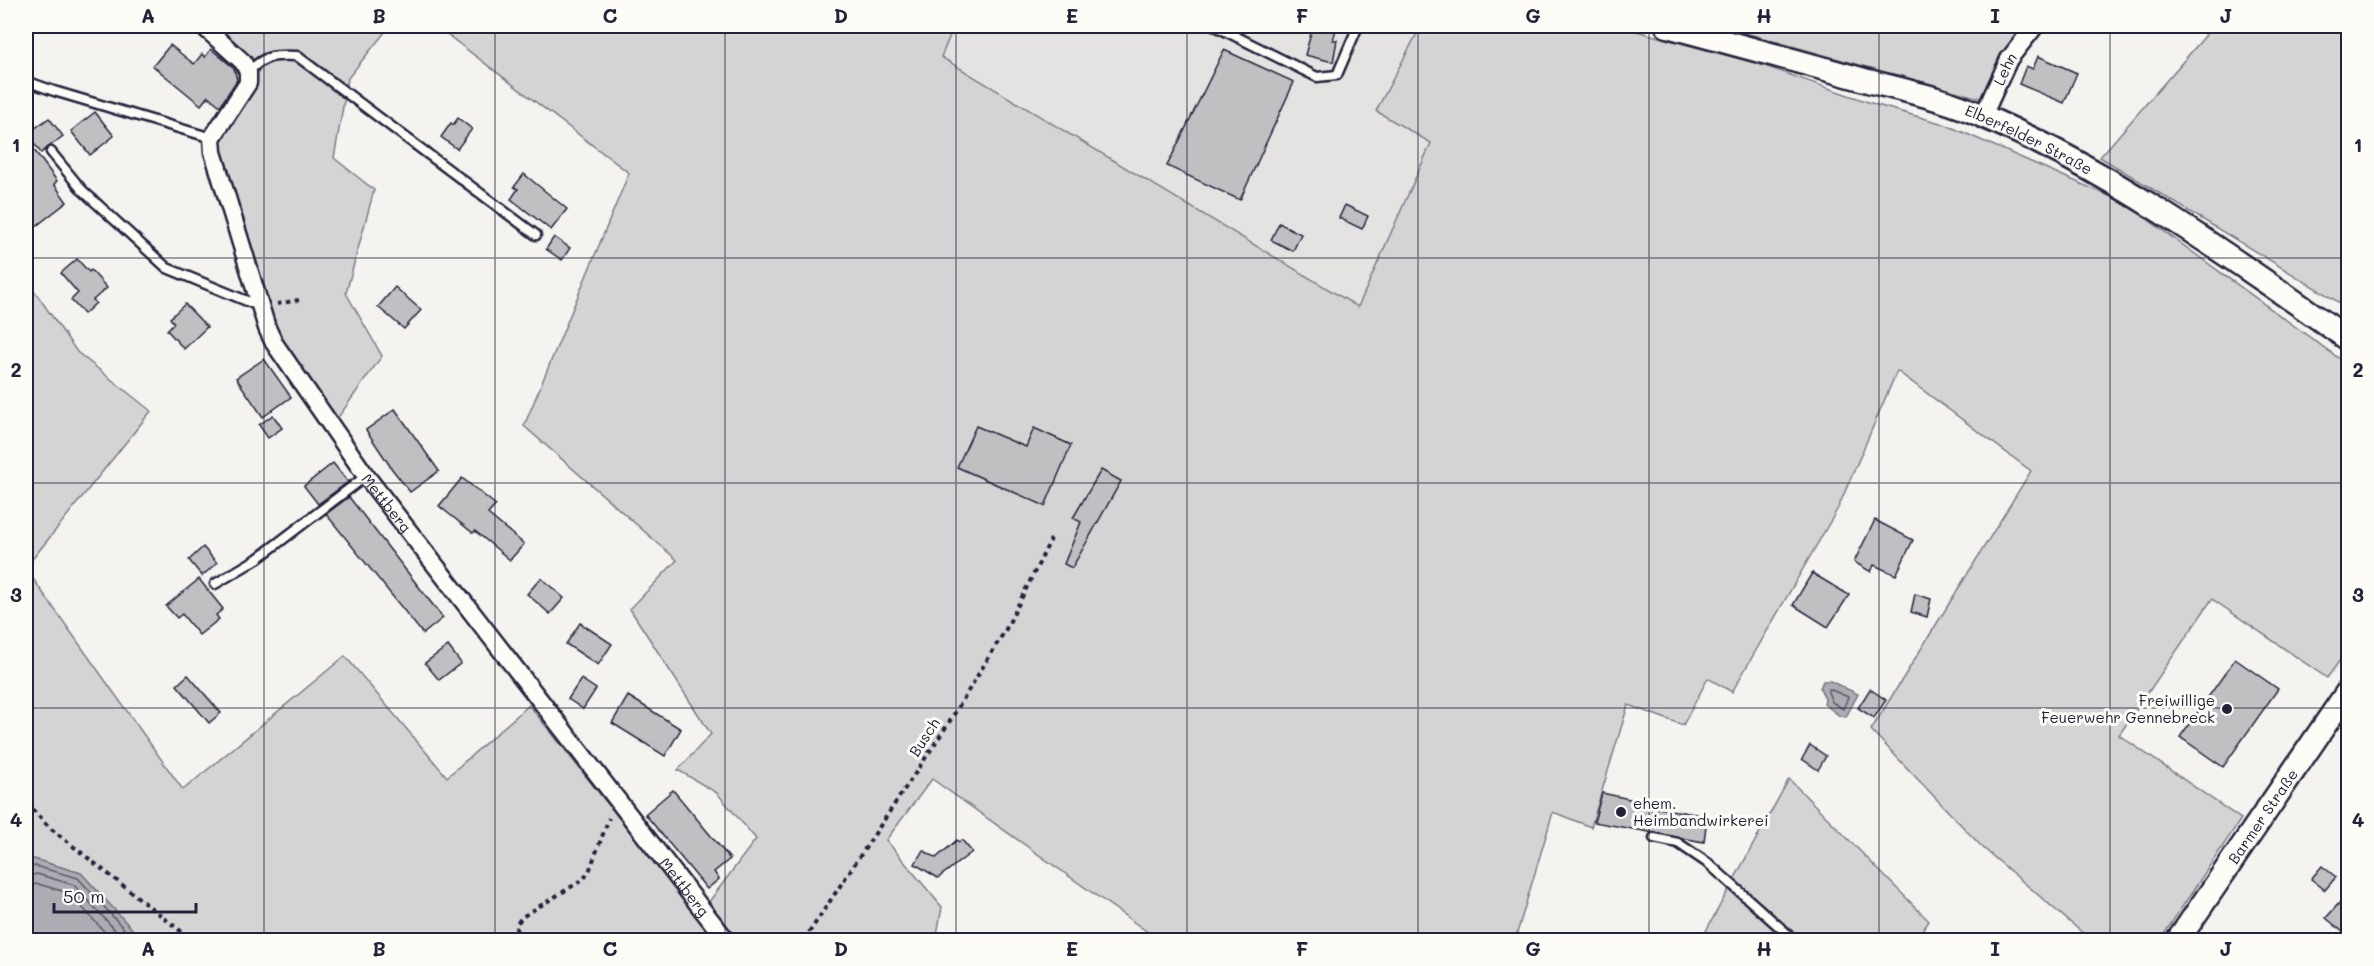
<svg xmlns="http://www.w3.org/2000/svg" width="2374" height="966" font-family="Mali,sans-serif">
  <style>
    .built { fill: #e4e3e2 }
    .green { fill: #d5d4d5; stroke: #7c7b88; stroke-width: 1.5 }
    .water { fill: #acacb2; stroke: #757582; stroke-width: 1.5 }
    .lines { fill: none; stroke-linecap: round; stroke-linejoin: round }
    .shore { stroke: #59596b; stroke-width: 1.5 }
    .building { fill: #c0bfc2; stroke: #22223b; stroke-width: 1.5 }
    .service-casing { stroke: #22223b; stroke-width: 13 }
    .minor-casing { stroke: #22223b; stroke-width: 21 }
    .secondary-casing { stroke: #22223b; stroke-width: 27 }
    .path { stroke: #22223b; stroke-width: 4; stroke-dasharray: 4.5 4.5; stroke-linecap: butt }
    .service { stroke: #fdfcf7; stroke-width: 8 }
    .minor { stroke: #fdfcf7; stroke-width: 16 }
    .secondary { stroke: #fdfcf7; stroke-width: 22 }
    .grid { fill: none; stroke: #22223b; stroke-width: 1.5; stroke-opacity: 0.55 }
    .poi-dot { fill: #22223b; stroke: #fdfcf7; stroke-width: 2 }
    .labels { text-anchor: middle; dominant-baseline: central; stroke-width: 6; stroke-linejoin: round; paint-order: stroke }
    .street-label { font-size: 15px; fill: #22223b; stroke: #fdfcf7 }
    .poi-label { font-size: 15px; fill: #22223b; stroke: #fdfcf7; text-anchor: end }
    .neatline { fill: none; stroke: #22223b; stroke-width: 2 }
    .grid-label { font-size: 20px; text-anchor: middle; font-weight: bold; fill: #22223b }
  </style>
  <rect width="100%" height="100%" fill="#f4f3ef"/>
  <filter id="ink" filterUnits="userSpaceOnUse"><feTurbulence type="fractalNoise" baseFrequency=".0167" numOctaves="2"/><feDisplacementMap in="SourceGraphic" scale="12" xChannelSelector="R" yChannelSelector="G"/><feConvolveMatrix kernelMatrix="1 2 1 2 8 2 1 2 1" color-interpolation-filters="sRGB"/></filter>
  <g filter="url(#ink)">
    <polygon class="built" points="954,26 1421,26 1376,110 1431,142 1358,307 941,56"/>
    <g class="green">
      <polygon points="210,26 419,26 385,32 348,78 334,158 374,190 346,293 382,356 337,419 274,331 219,156 219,137 252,89"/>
      <polygon points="436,26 954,26 941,57 1358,307 1431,143 1376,111 1421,26 1618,26 1759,64 1877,105 1944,124 2125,203 2348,365 2348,649 2327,678 2212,599 2119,735 2241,819 2160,940 2091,940 1982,847 1871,730 2031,471 1897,371 1838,508 1732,692 1708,678 1683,725 1628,705 1591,827 1553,812 1515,940 1159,940 932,779 886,840 942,907 936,940 739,940 708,903 756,839 717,793 678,770 711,734 630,609 677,560 524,426 629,173"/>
      <polygon points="1720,26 2026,26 1983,99"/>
      <polygon points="2194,26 2348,26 2348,308 2100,157 2206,35"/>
      <polygon points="26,279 77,352 151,411 26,567"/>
      <polygon points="26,569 183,790 345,656 447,777 529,705 716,940 142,940 81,873 30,858 26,869"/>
      <polygon points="1789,779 1929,921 1916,940 1701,940"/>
    </g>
    <g class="water">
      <polygon points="1823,681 1830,681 1858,694 1846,717 1840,716 1824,704 1825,699 1820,688"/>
      <polygon points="30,858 81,873 142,940 26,940 26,869"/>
    </g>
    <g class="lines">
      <g class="shore">
        <polygon points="1829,689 1848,697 1843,709 1832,702 1828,692"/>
        <polyline points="26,869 35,866 78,878 134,940"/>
        <polyline points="26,877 37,874 74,885 124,940"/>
        <polyline points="26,886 38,884 69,893 112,940"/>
      </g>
    </g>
    <g class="building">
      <polygon points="1313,26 1337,26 1333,40 1337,40 1333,62 1305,55"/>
      <polygon points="170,45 194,64 202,54 205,57 211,49 234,68 237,80 220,106 208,96 201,105 153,66"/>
      <polygon points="1224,50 1294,82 1240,200 1167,166"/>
      <polygon points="2038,56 2077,73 2064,103 2019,84 2026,66 2033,69"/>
      <polygon points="95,112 114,136 90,155 71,131"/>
      <polygon points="49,118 63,136 41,153 27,134"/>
      <polygon points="458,118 472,129 457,149 441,137 451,123 453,125"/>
      <polygon points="26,139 57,181 54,184 67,202 26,234"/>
      <polygon points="524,174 567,209 551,230 511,199 518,189 514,187"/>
      <polygon points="1345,205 1368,216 1362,229 1339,218"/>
      <polygon points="1279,223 1301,234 1293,251 1271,240"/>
      <polygon points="554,237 570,248 562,260 546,249"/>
      <polygon points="77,259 89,272 91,270 107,288 93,300 96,303 84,314 71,300 78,293 61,273"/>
      <polygon points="395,287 421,310 404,329 378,307"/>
      <polygon points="185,304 207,327 184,349 167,330 174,323 170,318"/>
      <polygon points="264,359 291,397 263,417 236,378"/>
      <polygon points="395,409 439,471 410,492 392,469 366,430"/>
      <polygon points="273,415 282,428 268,438 259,425"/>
      <polygon points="976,426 1026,447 1034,428 1071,445 1045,506 957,467"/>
      <polygon points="333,463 348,482 318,504 304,486"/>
      <polygon points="1101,470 1121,481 1072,568 1064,564 1081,522 1073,518"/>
      <polygon points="462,478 496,505 488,514 524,544 510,560 475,531 473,533 439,506"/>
      <polygon points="349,497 443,618 423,634 326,514"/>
      <polygon points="1875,520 1913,540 1896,575 1874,565 1871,572 1854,562"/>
      <polygon points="203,547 217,563 202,576 189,560"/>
      <polygon points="1812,573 1849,595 1828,627 1793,605"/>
      <polygon points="541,578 564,598 550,614 527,594"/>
      <polygon points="199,579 223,609 216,615 219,619 199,635 182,614 177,618 166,606"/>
      <polygon points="1915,594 1931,599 1927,617 1911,612"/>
      <polygon points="580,623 612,644 598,665 566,644"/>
      <polygon points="448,646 461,663 439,680 425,663"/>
      <polygon points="2235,659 2278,689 2223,767 2180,737"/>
      <polygon points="188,675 221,713 209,723 177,685"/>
      <polygon points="581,679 596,689 583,709 568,699"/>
      <polygon points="1870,689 1886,700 1874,718 1858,708"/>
      <polygon points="628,696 681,729 665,756 612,723"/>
      <polygon points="1810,745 1826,756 1818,770 1802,759"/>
      <polygon points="673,790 730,859 714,872 719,879 707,889 645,814"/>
      <polygon points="1602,793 1648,803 1647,806 1707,816 1704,842 1594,822"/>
      <polygon points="957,840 959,842 962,840 972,852 938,878 915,864 923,850 936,858"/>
      <polygon points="2322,866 2336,877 2325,890 2311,879"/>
      <polygon points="2349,892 2349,937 2326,918"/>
    </g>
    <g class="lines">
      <defs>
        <g id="service">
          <polyline points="1215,26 1317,77 1337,75 1358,26"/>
          <path d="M248 72C265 55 273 55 297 56L536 235"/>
          <polyline points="26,81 54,91 212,138"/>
          <polyline points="51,152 82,190 167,268 259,306"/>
          <polyline points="215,584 257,559 366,476"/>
          <polyline points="1654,838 1678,843 1709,864 1794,940"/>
        </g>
        <g id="minor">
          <path id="s1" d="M203 26 243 62 248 72V83L212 138 213 152 267 328 274 343 366 476 726 940"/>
          <path id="s2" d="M1983 116 2009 59 2035 26"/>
        </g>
        <g id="secondary">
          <path id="s3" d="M1667 26C1734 44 1801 62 1868 81 1907 91 1949 100 1985 117 2115 173 2233 259 2348 339"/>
          <path id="s4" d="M2178 940 2348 691"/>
        </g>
      </defs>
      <use href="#service" class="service-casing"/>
      <use href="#minor" class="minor-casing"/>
      <use href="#secondary" class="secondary-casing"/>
      <g class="path">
        <polyline points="277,304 299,300"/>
        <polyline points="26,803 50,828 192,940"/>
        <polyline points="517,940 516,925 522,917 584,879 590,869 609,818"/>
        <polyline points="804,940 948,724 1006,629 1051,539"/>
      </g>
      <use href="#service" class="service"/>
      <use href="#minor" class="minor"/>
      <use href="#secondary" class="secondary"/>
    </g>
  </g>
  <path class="grid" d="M264 26V940M495 26V940M725 26V940M956 26V940M1187 26V940M1418 26V940M1649 26V940M1879 26V940M2110 26V940M26 258H2348M26 483H2348M26 708H2348"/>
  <g class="poi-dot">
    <circle cx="2227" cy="709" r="6"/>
    <circle cx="1621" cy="812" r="6"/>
  </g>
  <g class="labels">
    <g class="street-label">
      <text stroke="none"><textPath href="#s2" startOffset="52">Lehn</textPath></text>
      <text stroke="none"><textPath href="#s3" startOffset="380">Elberfelder Straße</textPath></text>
      <text stroke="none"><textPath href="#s1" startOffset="552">Mettberg</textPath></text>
      <text transform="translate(924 737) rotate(-57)">Busch</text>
      <text stroke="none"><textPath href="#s4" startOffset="150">Barmer Straße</textPath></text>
      <text stroke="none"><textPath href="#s1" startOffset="1038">Mettberg</textPath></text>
    </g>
    <g class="poi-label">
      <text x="2215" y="700">Freiwillige<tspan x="2215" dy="17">Feuerwehr Gennebreck</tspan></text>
      <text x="1633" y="803" text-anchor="start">ehem.<tspan x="1633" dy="17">Heimbandwirkerei</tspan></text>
    </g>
  </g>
  <rect width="2374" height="966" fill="none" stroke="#fdfcf7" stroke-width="66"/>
  <path d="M54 903v9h142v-9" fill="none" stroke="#22223b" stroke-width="3"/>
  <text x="63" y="903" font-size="18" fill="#22223b" stroke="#fdfcf7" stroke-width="4.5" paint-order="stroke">50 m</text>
  <rect x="33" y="33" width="2308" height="900" class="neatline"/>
  <g class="grid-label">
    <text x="148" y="23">A</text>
    <text x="379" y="23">B</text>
    <text x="610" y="23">C</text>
    <text x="841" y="23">D</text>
    <text x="1072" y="23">E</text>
    <text x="1302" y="23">F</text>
    <text x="1533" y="23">G</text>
    <text x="1764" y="23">H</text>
    <text x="1995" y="23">I</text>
    <text x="2226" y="23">J</text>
    <text x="16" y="152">1</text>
    <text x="2358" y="152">1</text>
    <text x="16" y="377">2</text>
    <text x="2358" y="377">2</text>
    <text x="16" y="602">3</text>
    <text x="2358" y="602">3</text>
    <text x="16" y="827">4</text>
    <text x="2358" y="827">4</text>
    <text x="148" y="956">A</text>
    <text x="379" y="956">B</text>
    <text x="610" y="956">C</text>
    <text x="841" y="956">D</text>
    <text x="1072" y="956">E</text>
    <text x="1302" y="956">F</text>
    <text x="1533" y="956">G</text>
    <text x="1764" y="956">H</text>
    <text x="1995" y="956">I</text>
    <text x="2226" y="956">J</text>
  </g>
</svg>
